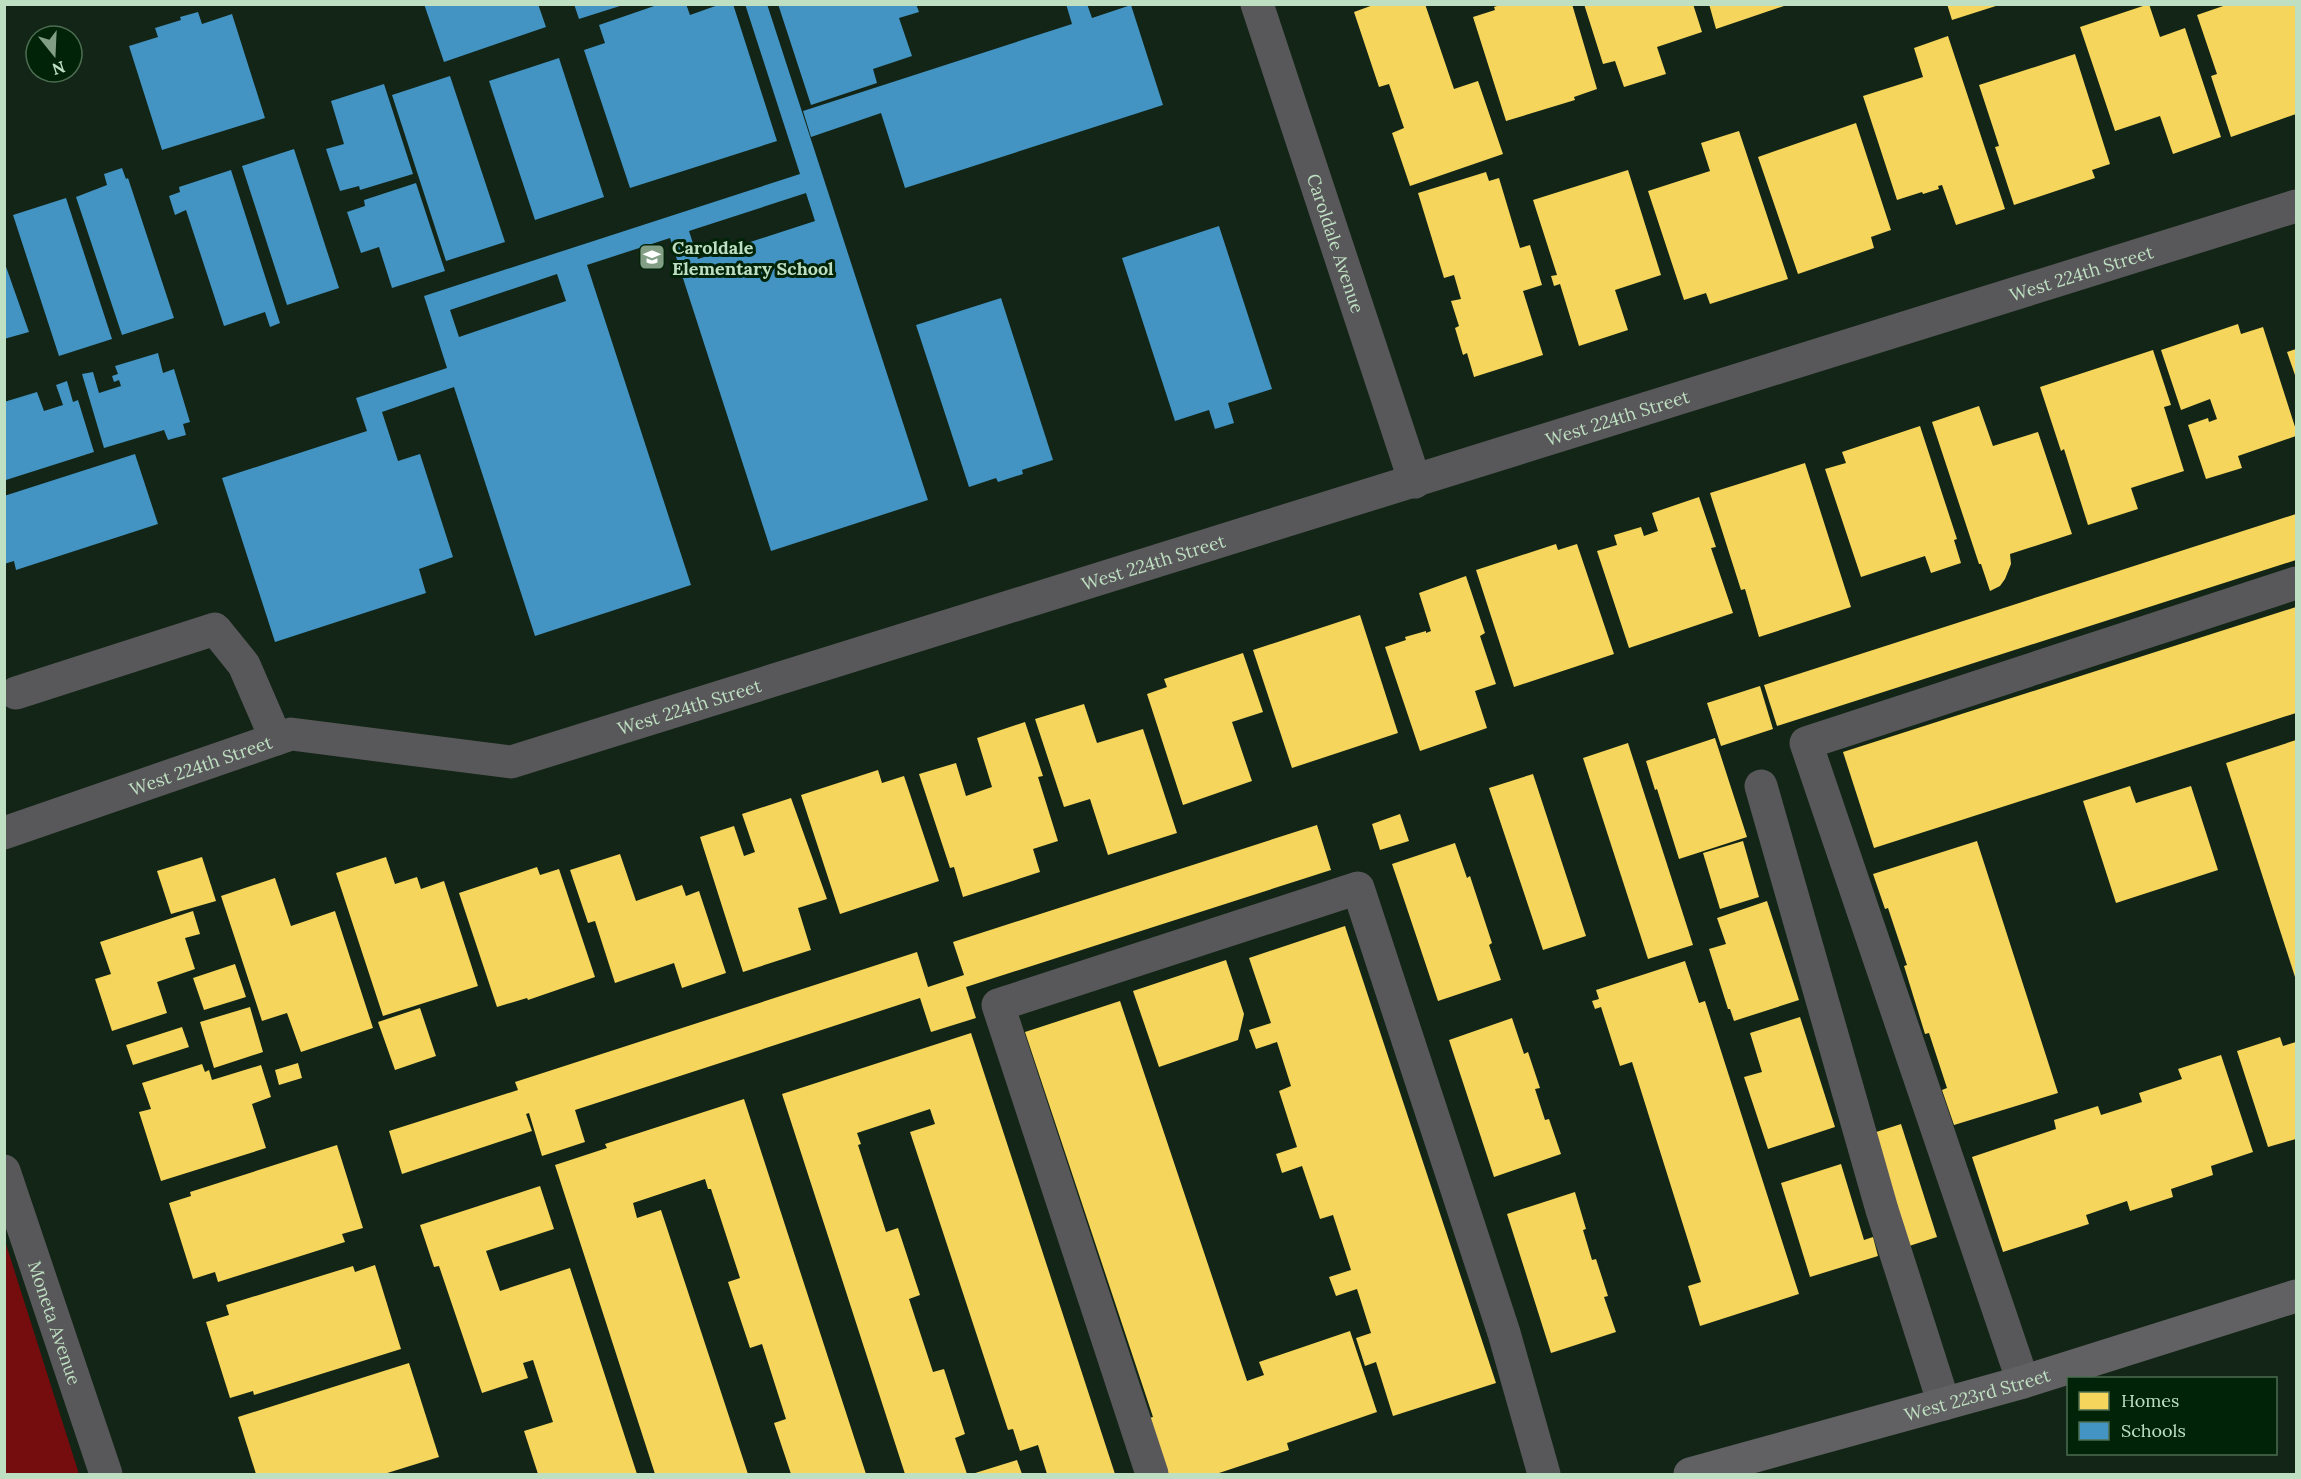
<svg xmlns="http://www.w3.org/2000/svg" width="2301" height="1479" font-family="Lora,serif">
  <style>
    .green { fill: #750c0d }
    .homes { fill: #f6d55c }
    .schools { fill: #4393c3; fill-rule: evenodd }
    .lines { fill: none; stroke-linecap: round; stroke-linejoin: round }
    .minor { stroke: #585759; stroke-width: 33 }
    .major { stroke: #616062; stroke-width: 33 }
    .labels { text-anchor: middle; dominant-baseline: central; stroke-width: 6; stroke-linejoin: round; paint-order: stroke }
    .street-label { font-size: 18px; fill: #bedfc1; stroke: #012308 }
    .poi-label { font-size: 18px; font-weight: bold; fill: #bedfc1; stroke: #012308; text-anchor: start }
  </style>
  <rect width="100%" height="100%" fill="#122516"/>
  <polygon class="green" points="4,1241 5,1241 79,1474 5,1474"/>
  <g class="homes">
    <polygon points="1376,4 1425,4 1454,89 1478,81 1503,154 1410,186 1392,133 1404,128 1389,84 1379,87 1354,12"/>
    <polygon points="1503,4 1572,4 1597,89 1574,97 1575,100 1506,121 1473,17 1495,10 1494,7"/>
    <polygon points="1584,4 1693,4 1702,32 1657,47 1666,74 1624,87 1615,61 1603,64"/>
    <polygon points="1709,4 1787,4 1787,5 1716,29"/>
    <polygon points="1947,4 1999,4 1999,5 1952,20"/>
    <polygon points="2149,4 2160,37 2185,28 2221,137 2173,154 2160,116 2115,131 2080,27"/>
    <polygon points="2229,4 2296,4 2296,114 2231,137 2211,76 2217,74 2197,15"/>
    <polygon points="1948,36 2005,209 1956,225 1942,185 1938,186 1939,189 1923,194 1922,192 1897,200 1863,96 1923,77 1914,48"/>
    <polygon points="2075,54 2110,164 2092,170 2095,178 2014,205 1995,147 1999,146 1979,85"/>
    <polygon points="1856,123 1891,230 1871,237 1874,248 1798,274 1758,157"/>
    <polygon points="1739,131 1788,279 1710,304 1706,293 1684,300 1648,191 1710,171 1701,143"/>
    <polygon points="1628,170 1661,275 1615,290 1628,330 1579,346 1560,284 1554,286 1551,276 1557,275 1533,200"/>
    <polygon points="1486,172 1489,181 1499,178 1520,248 1530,245 1542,285 1523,291 1543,355 1474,377 1467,353 1463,355 1455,328 1459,326 1451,301 1461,299 1454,275 1444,278 1418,193"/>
    <polygon points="2238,324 2241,334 2263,327 2296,430 2296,436 2238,456 2242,468 2206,479 2188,425 2208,418 2209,422 2217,419 2210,399 2181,410 2161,350"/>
    <polygon points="2296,349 2296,378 2287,352"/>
    <polygon points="2153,350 2171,405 2164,407 2184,471 2131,488 2138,509 2088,525 2064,449 2061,451 2040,387"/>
    <polygon points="1979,406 1993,446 2038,432 2072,534 2010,554 2011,564 2005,579 2000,586 1990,591 1981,564 1979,564 1932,422"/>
    <polygon points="1920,426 1957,539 1954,540 1961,563 1931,573 1925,556 1861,577 1825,469 1846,463 1842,452"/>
    <polygon points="1805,463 1851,607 1759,637 1745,589 1741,590 1710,493"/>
    <polygon points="1699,497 1716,547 1711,548 1733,613 1629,648 1597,551 1617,545 1614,535 1641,527 1644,536 1658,531 1652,513"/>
    <polygon points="2296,514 2296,560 1777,726 1764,685"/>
    <polygon points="1556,544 1558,550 1577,544 1614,654 1514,687 1476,570"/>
    <polygon points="1466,576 1485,633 1480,636 1496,684 1475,691 1487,728 1420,751 1385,647 1406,640 1405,637 1426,631 1426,633 1431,631 1419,593"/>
    <polygon points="2296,607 2296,713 1874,848 1843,752"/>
    <polygon points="1360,615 1398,733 1292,768 1253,650"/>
    <polygon points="1243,653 1263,712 1232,722 1252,781 1183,805 1147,694 1167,687 1164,679"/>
    <polygon points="1760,686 1773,729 1721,746 1707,703"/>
    <polygon points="1084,704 1097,743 1143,729 1177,833 1108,855 1090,799 1064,807 1035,719"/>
    <polygon points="1025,722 1043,776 1038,777 1058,841 1033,849 1040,872 963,897 954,867 950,868 919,774 956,763 966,796 992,787 977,738"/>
    <polygon points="1715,738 1747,837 1679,859 1657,789 1655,790 1646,761"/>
    <polygon points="2296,740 2296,980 2226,763"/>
    <polygon points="1628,743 1693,945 1648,959 1583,758"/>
    <polygon points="878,770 882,783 904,776 939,881 840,914 801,795"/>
    <polygon points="1533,774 1586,936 1543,950 1489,788"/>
    <polygon points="2130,786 2136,803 2191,786 2218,870 2116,903 2083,801"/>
    <polygon points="791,798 827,899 798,908 811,950 743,972 700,837 734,826 744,856 755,852 742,814"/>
    <polygon points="1400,814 1409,841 1380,850 1372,824"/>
    <polygon points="1317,825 1331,870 966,987 976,1018 931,1032 920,998 575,1110 585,1142 542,1156 529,1113 526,1114 532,1131 402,1174 389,1131 518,1090 515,1082 917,952 928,987 964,975 953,942"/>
    <polygon points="1743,841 1759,897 1720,909 1703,853"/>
    <polygon points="1977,841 2058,1093 1954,1125 1942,1090 1947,1088 1929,1033 1925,1034 1904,966 1907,965 1888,908 1885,909 1873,874"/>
    <polygon points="1455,843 1467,878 1470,876 1492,943 1489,945 1501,980 1438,1001 1392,864"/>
    <polygon points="620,854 636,901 682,885 686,896 699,891 726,973 682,988 674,963 615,983 595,921 588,923 570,870"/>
    <polygon points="202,857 216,901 171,914 157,871"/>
    <polygon points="386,857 395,884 417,877 421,889 444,881 478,986 383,1016 336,873"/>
    <polygon points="537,867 540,875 559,869 595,977 528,1000 527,998 497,1007 459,893"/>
    <polygon points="275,878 291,926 335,911 373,1028 301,1052 287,1013 262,1021 221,896"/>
    <polygon points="1767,901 1799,1000 1734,1021 1730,1009 1728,1009 1709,949 1726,944 1717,918"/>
    <polygon points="193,911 200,934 185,938 195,969 157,982 167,1013 112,1031 95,979 111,974 100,942"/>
    <polygon points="1345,926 1496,1383 1393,1416 1376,1362 1365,1366 1356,1338 1371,1333 1357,1289 1336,1296 1329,1277 1351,1270 1333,1215 1320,1219 1302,1166 1282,1173 1276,1154 1297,1147 1279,1091 1291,1086 1277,1042 1256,1049 1249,1030 1271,1023 1249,958"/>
    <polygon points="1226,960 1244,1014 1238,1040 1159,1067 1133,991"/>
    <polygon points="1685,961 1699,1003 1705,1001 1799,1294 1700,1326 1688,1286 1701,1282 1632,1062 1620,1066 1601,1007 1595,1009 1592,1001 1599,999 1596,990"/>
    <polygon points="235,964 246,997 204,1010 193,978"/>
    <polygon points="1120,1001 1247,1381 1264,1375 1259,1362 1350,1331 1377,1412 1287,1443 1289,1450 1216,1474 1168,1474 1149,1418 1153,1417 1025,1032"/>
    <polygon points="250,1007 263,1052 214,1068 200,1022"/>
    <polygon points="420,1008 436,1056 395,1070 378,1022"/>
    <polygon points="1800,1017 1835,1127 1768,1149 1744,1077 1762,1072 1750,1033"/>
    <polygon points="1512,1018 1524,1054 1528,1052 1540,1088 1535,1089 1545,1120 1549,1119 1561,1154 1494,1177 1449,1040"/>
    <polygon points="182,1027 189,1047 133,1065 126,1045"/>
    <polygon points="971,1033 1115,1474 1047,1474 1038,1445 1020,1451 1013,1429 1008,1430 910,1132 935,1124 930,1109 857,1133 861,1144 858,1145 886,1232 898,1228 920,1295 909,1299 933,1372 944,1369 965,1434 955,1438 967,1474 905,1474 782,1094"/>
    <polygon points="2280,1037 2283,1046 2296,1042 2296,1139 2268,1147 2237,1051"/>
    <polygon points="2221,1055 2253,1152 2211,1166 2213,1175 2171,1189 2173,1197 2130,1211 2127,1201 2086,1215 2089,1224 2003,1252 1972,1157 2056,1129 2054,1120 2098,1106 2101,1115 2142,1102 2139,1093 2182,1079 2178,1069"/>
    <polygon points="298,1063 302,1078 279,1085 275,1070"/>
    <polygon points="202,1064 205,1072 209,1070 212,1080 261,1065 271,1097 252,1104 266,1148 161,1181 139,1112 151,1109 142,1083"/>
    <polygon points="744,1099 866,1474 791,1474 774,1423 786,1419 762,1344 750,1348 728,1282 740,1278 711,1189 708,1189 705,1179 633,1203 637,1218 661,1210 748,1474 655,1474 555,1165 607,1148 605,1144"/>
    <polygon points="1901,1124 1937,1237 1906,1247 1870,1134"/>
    <polygon points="337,1145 363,1228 342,1234 345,1242 218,1282 215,1272 193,1279 169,1203 191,1196 190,1192"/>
    <polygon points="1841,1164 1864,1240 1873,1237 1878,1256 1810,1277 1781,1183"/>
    <polygon points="540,1186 554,1229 486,1251 500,1291 570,1268 637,1474 538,1474 524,1431 553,1422 533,1360 523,1363 528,1378 482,1393 439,1266 434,1267 420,1225"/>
    <polygon points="1575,1192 1586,1229 1583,1230 1592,1260 1596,1259 1608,1296 1604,1297 1616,1332 1551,1353 1507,1214"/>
    <polygon points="375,1265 401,1349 254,1395 253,1391 230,1398 206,1322 229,1315 226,1305 353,1266 355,1272"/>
    <polygon points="409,1363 439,1457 384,1474 256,1474 238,1417"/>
    <polygon points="1017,1460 1022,1474 972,1474"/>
  </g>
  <g class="schools">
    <polygon points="424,4 538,4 546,27 444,62"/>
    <polygon points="574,4 623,4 623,5 579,19"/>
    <polygon points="660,4 686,4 690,15 721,4 733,4 777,141 630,188 584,50 605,43 599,25"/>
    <path d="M745 4H767L928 500 771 551 670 238 587 265 691 585 535 636 454 387 382 412 398 461 420 454 453 557 419 569 426 593 275 642 222 478 367 431 356 398 447 368 424 296 800 174ZM806 193 815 221 698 259 689 231ZM557 274 566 301 459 337 450 310Z"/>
    <polygon points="778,4 916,4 919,12 899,18 912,56 873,69 877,83 811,105"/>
    <polygon points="1066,4 1087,4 1092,18 1131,5 1163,105 905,188 881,113 811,137 803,111 1072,24"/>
    <polygon points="198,12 202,24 232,14 265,118 162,150 129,46 158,37 155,28 181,20 180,17"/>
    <polygon points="559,58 604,197 535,220 489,81"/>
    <polygon points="450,76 505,242 446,261 392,95"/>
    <polygon points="384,84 413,174 360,190 359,186 340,191 326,149 344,144 331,101"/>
    <polygon points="294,149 339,288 287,305 242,166"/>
    <polygon points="122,168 126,179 128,178 174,318 122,335 76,197 107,185 104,174"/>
    <polygon points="231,170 280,323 270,327 265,312 224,326 186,210 175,215 169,196 180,192 179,187"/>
    <polygon points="416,183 445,271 392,288 379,247 361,253 347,212 365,206 364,200"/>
    <polygon points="66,198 112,339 59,356 13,215"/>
    <polygon points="1219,226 1272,389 1228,403 1234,423 1215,429 1209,410 1175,421 1122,258"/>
    <polygon points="4,261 29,332 4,339"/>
    <polygon points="1001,298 1053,460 1022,470 1023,474 998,482 996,478 969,487 916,325"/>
    <polygon points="158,353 163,373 174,369 190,422 183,424 186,435 168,440 164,430 104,448 82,374 93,372 99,393 121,386 119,380 114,382 112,376 118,374 115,366"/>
    <polygon points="67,381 73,402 78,400 94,452 6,480 4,475 4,402 37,392 44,411 63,405 56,385"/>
    <polygon points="135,454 158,524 16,570 14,561 4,564 4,496"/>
  </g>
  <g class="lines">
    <g class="minor">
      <path id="s1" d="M1257 4 1415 482"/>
      <polyline points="16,693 215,629 244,665 276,739"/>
      <polyline points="1761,786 1882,1210 1944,1404"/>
      <path id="s2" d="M4 833 291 734 511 762 2296 206"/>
      <path id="s3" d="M4 1171 106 1474"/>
      <polyline points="2023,1382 1806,743 2296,583"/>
      <polyline points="1152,1474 998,1005 1358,888 1504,1333 1544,1474"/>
    </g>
    <path class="major" id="s4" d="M1690 1474 2023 1382 2296 1296"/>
  </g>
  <defs>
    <symbol id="school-square" viewBox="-11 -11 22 22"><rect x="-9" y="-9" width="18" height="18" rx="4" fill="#829e85" stroke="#012308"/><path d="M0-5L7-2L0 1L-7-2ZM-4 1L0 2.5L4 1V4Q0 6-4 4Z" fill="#fff"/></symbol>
  </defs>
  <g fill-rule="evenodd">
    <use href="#school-square" x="637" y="242" width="30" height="30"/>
  </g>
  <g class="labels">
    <g class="street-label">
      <text stroke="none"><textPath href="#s1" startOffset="252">Caroldale Avenue</textPath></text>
      <text stroke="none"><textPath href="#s2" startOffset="2170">West 224th Street</textPath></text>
      <text stroke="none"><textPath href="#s2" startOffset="1684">West 224th Street</textPath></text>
      <text stroke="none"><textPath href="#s2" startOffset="1198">West 224th Street</textPath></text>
      <text stroke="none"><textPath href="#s2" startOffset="712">West 224th Street</textPath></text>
      <text stroke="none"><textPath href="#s2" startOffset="208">West 224th Street</textPath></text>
      <text stroke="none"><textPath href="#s3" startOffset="160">Moneta Avenue</textPath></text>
      <text stroke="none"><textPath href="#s4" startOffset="298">West 223rd Street</textPath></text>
    </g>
    <g class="poi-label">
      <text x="672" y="247">Caroldale<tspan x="672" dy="21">Elementary School</tspan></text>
    </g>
  </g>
  <rect width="2301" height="1479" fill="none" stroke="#bedfc1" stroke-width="12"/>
  <rect x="2067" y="1377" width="210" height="78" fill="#012308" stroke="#4d6e52" stroke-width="1.5"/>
  <rect x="2079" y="1392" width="30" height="18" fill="#f6d55c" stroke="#4d6e52" stroke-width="1.5"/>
  <text x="2121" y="1407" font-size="18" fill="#bedfc1">Homes</text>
  <rect x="2079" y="1422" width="30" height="18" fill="#4393c3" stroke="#4d6e52" stroke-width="1.5"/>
  <text x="2121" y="1437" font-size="18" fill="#bedfc1">Schools</text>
  <g transform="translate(54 54) rotate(162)"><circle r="28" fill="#012308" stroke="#4d6e52" stroke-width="1.5"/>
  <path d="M0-4.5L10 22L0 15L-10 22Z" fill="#829e85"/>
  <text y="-9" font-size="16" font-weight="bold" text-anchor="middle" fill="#bedfc1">N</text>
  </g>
</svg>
